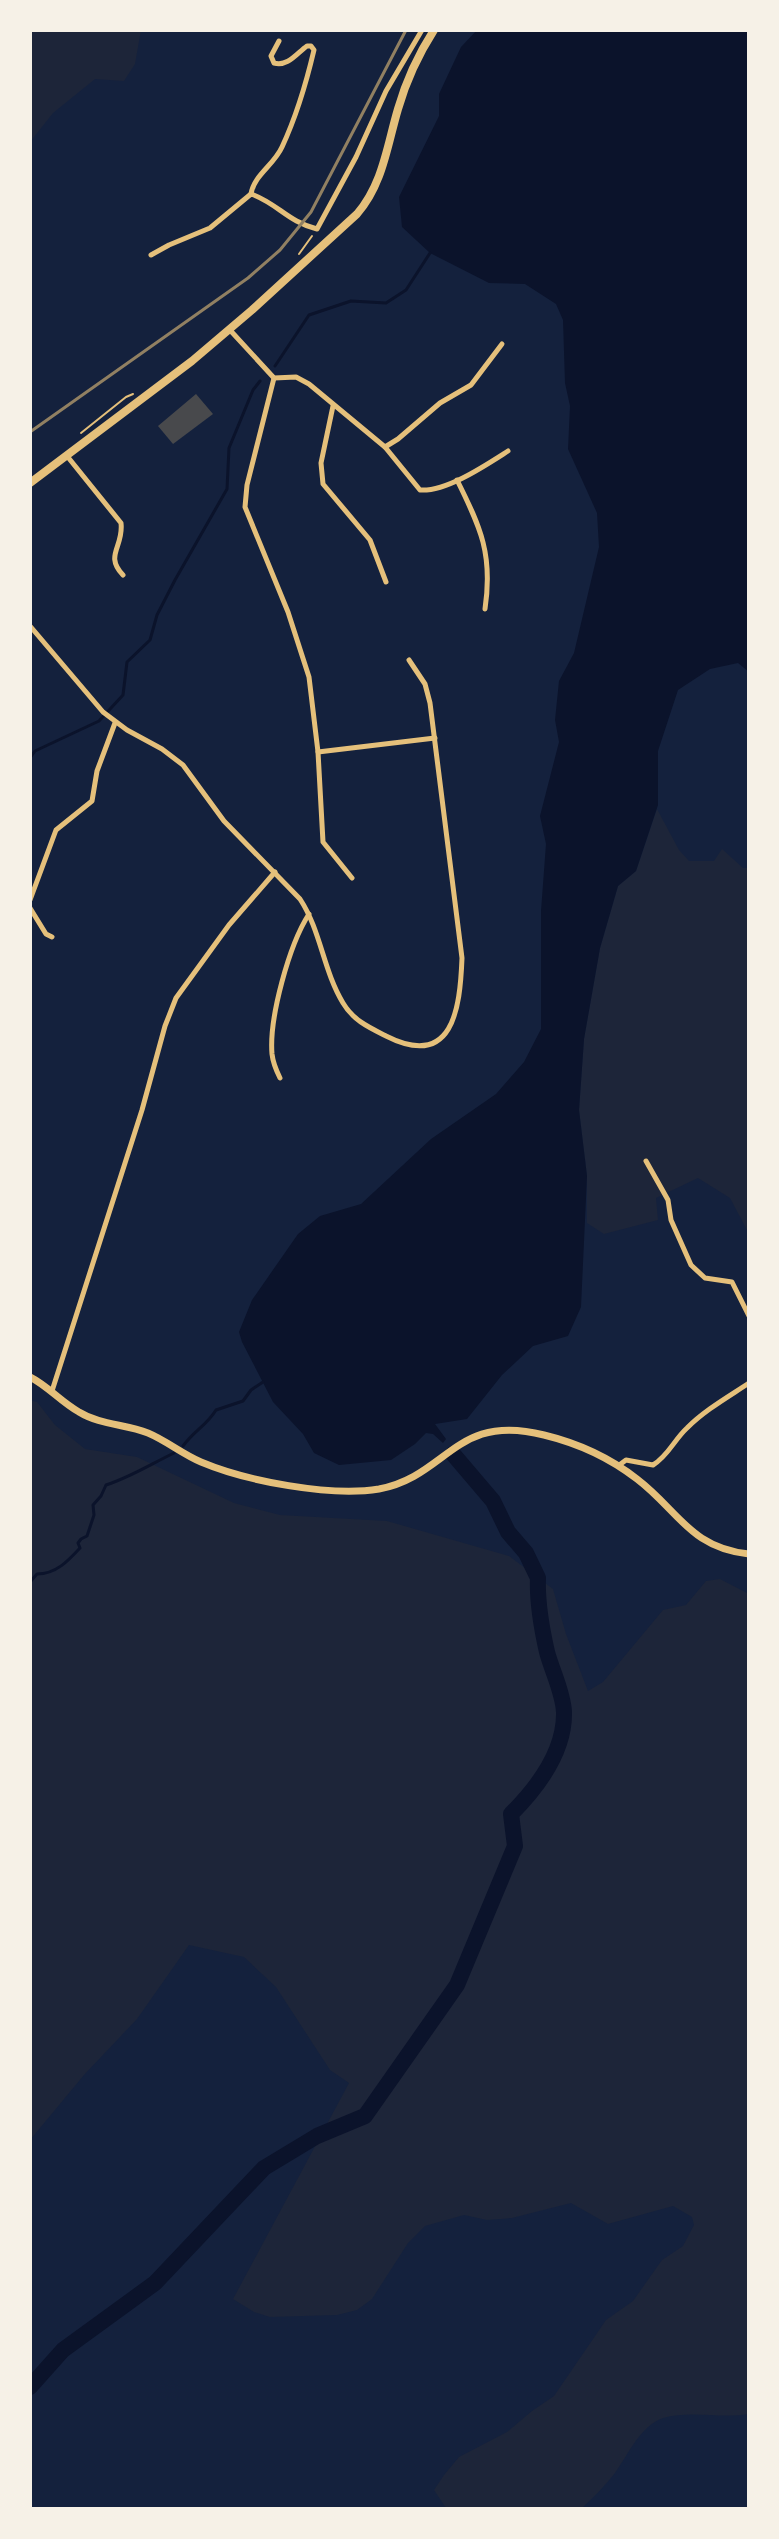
<svg xmlns="http://www.w3.org/2000/svg" width="779" height="2539" font-family="'Nunito Sans',sans-serif">
  <style>
    .green { fill: #1d2539 }
    .water { fill: #0b132b }
    .lines { fill: none; stroke-linecap: round; stroke-linejoin: round }
    .stream { stroke: #0b132b; stroke-width: 3 }
    .river { stroke: #0b132b; stroke-width: 16 }
    .building { fill: #48494c }
    .path { stroke: #e5c07b; stroke-width: 2 }
    .minor { stroke: #e5c07b; stroke-width: 5 }
    .secondary { stroke: #e5c07b; stroke-width: 7 }
    .primary { stroke: #e5c07b; stroke-width: 8 }
    .rail { stroke: #918062; stroke-width: 3 }
  </style>
  <rect width="100%" height="100%" fill="#14213d"/>
  <g class="green">
    <polygon points="30,30 141,30 135,64 124,81 95,79 53,113 30,142"/>
    <polygon points="657,809 679,850 689,861 714,861 722,849 743,868 749,868 749,1229 747,1230 730,1198 698,1178 656,1198 658,1220 604,1234 587,1223 587,1176 579,1110 584,1039 600,948 618,886 636,871"/>
    <path d="M30 1400 37 1402 55 1425 85 1449 137 1457 234 1503 280 1515 387 1521 509 1556 553 1589 566 1634 588 1691 603 1682 663 1610 686 1605 706 1581 720 1579 749 1594V2414C720 2419 691 2410 663 2418 640 2426 628 2455 615 2473 605 2486 593 2498 581 2509L446 2508 434 2490 444 2475 459 2457 507 2432 532 2411 554 2396 606 2320 633 2301 662 2260 683 2246 694 2225 692 2217 673 2206 608 2224 571 2203 512 2218 487 2220 464 2215 425 2226 408 2243 372 2299 357 2310 337 2315 270 2317 254 2312 233 2299 349 2083 330 2070 276 1987 244 1957 189 1945 137 2019 84 2075 30 2140Z"/>
  </g>
  <polygon class="water" points="477,30 749,30 749,672 738,663 710,669 678,690 658,751 658,805 636,871 618,886 600,948 584,1039 579,1110 587,1176 581,1307 568,1336 533,1346 502,1375 467,1419 435,1424 446,1439 443,1443 433,1434 426,1433 415,1444 391,1460 339,1465 314,1453 303,1434 273,1402 242,1342 239,1332 252,1300 298,1234 320,1216 361,1204 431,1139 496,1094 524,1062 541,1029 541,911 546,844 540,816 559,742 555,720 559,681 574,653 599,547 597,513 568,449 570,406 565,383 563,320 556,304 525,284 489,283 430,253 402,227 399,197 439,116 439,94 461,47"/>
  <g class="lines">
    <g class="stream">
      <polyline points="275,366 309,315 351,301 386,303 406,290 430,253"/>
      <polyline points="30,758 35,751 99,721 123,695 127,662 150,640 157,615 175,580 227,489 229,448 253,390 260,381"/>
      <path d="M183 1446C194 1431 207 1425 216 1410L243 1401 251 1390 263 1382"/>
      <path d="M30 1582 37 1574C56 1574 68 1561 80 1548L78 1543 81 1539 87 1536 94 1515 93 1505 101 1496 106 1485C131 1477 151 1464 174 1453"/>
    </g>
    <path class="river" d="M30 2387 63 2350 155 2283 264 2168 317 2136 365 2116 457 1985 515 1846 511 1814C538 1787 565 1752 564 1712 563 1692 552 1671 547 1652 542 1630 537 1601 538 1578L526 1553 508 1532 493 1501 453 1454"/>
  </g>
  <polygon class="building" points="196,394 213,414 173,444 158,426"/>
  <g class="lines">
    <g class="path">
      <polyline points="299,254 312,236"/>
      <polyline points="81,433 126,397 133,394"/>
    </g>
    <g class="minor">
      <path d="M251 194C254 175 274 165 282 147 297 115 306 84 314 50L311 46H307C297 53 288 67 274 63L271 56 279 41"/>
      <path d="M151 255 169 245 210 228 251 194C277 203 288 222 317 229L356 157 386 91 422 30"/>
      <path d="M229 329 274 378 296 377 309 384 385 447 420 490C446 492 486 465 508 451"/>
      <polyline points="274,378 247,485 245,507 288,612 309,677 318,752 323,842 352,878"/>
      <polyline points="333,406 321,463 323,484 370,540 386,582"/>
      <polyline points="385,447 398,439 440,403 471,385 502,344"/>
      <path d="M67 456 121 523C124 547 104 555 123 575"/>
      <path d="M457 480C481 528 493 555 485 609"/>
      <path d="M30 626 103 712 127 730 162 749 183 765 224 821 300 899C321 931 323 970 343 1003 353 1020 368 1027 386 1036 453 1070 460 1009 462 958L430 703 425 684 409 660"/>
      <polyline points="318,752 435,738"/>
      <polyline points="30,900 56,830 92,801 97,771 115,723"/>
      <polyline points="30,908 46,934 52,937"/>
      <path d="M280 1078C276 1070 273 1063 272 1054 269 1018 289 945 309 914"/>
      <polyline points="646,1161 668,1200 671,1220 691,1265 705,1278 732,1282 749,1316"/>
      <polyline points="52,1391 142,1110 165,1026 176,998 229,925 275,872"/>
      <path d="M618 1466 626 1460 653 1465C668 1456 674 1440 687 1428 705 1410 728 1397 749 1383"/>
    </g>
    <path class="secondary" d="M30 1377C48 1386 61 1402 79 1412 100 1425 125 1424 148 1433 167 1441 182 1454 201 1462 246 1481 330 1497 379 1489 448 1476 455 1412 544 1435 577 1443 610 1458 637 1479 678 1510 690 1548 749 1554"/>
    <path class="primary" d="M30 483 192 361 252 310 357 214C383 184 387 146 398 109 406 81 418 55 434 30"/>
    <polyline class="rail" points="30,432 248,278 280,250 311,212 406,30"/>
  </g>
  <rect width="779" height="2539" fill="none" stroke="#f6f1e7" stroke-width="64"/>
</svg>
